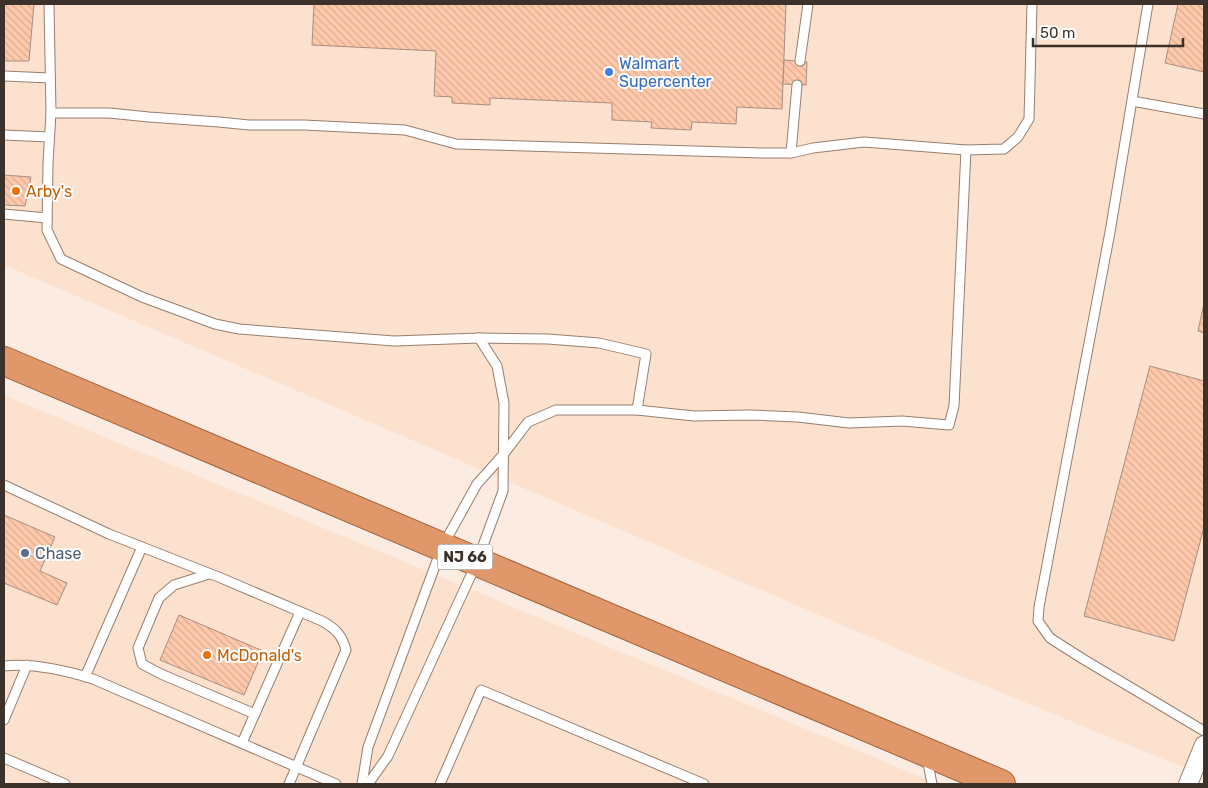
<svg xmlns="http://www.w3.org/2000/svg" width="1208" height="788" font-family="Rubik,sans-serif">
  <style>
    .built { fill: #fde1cf }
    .building { fill: url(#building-back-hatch); stroke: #a98e7f }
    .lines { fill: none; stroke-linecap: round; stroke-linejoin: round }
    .service-casing { stroke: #977e6e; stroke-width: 11 }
    .minor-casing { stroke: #977e6e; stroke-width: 20 }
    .trunk-casing { stroke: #a2633d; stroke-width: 30 }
    .service { stroke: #fff; stroke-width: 9 }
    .minor { stroke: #fff; stroke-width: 18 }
    .trunk { stroke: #e0986b; stroke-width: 28 }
    .shop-dot { fill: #3f7fe0; stroke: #fff; stroke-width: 2 }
    .food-dot { fill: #e8710a; stroke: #fff; stroke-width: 2 }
    .service-dot { fill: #5c6f8a; stroke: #fff; stroke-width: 2 }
    .labels { text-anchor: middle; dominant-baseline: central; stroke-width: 4; stroke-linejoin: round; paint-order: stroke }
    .shield { fill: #fff; stroke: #77706b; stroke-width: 1 }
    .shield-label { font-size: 15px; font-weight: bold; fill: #3d322b }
    .shop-label { font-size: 16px; fill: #366cbe; stroke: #fff; text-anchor: start }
    .food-label { font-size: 16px; fill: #c56008; stroke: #fff; text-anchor: start }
    .service-label { font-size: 16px; fill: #4e5e75; stroke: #fff; text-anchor: start }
  </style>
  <defs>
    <pattern id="building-back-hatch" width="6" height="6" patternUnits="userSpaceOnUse" patternTransform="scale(1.25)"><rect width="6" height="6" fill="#fec8ab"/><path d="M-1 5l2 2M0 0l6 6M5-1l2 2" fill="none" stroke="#dbac93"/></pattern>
  </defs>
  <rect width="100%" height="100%" fill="#fcebe1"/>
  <g class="built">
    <polygon points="4,4 1204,4 1204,776 954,673 4,265"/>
    <polygon points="4,395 938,784 4,784"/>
  </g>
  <g class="building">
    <polygon points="4,4 34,4 29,61 4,61"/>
    <polygon points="314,4 786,4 782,109 737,107 736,124 692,122 691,130 651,128 652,122 612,120 612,103 490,98 490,105 452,103 452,97 434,96 436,51 312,45"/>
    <polygon points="1178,4 1204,4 1204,72 1165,63"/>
    <polygon points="784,60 807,62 806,85 783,84"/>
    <polygon points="4,175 31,177 25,206 4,205"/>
    <polygon points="1204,303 1204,333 1198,331"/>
    <polygon points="1150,366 1204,381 1204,527 1174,641 1084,616"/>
    <polygon points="4,515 55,537 40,571 67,583 57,605 4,583"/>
    <polygon points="179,615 263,651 244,695 160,660"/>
  </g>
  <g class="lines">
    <defs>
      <g id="service">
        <polyline points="49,4 51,113 48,163 47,230 61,259 142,297 215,324 239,329 394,341 479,338 548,339 599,343 646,354 637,410"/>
        <polyline points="1148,4 1110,232 1039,607 1038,621 1050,638 1083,659 1204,731"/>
        <polyline points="800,61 808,4"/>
        <polyline points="4,76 50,78"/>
        <polyline points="1132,101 1204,114"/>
        <polyline points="51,113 109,113 149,117 219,122 249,125 304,125 405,130 456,144 762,153 791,153 813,148 864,142 966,150 1004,149 1018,137 1029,119 1032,4"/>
        <polyline points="4,135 49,137"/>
        <polyline points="791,153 797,85"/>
        <polyline points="4,214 47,218"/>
        <path d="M4 485 109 534 221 578 322 621C336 629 342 635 346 650L289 784"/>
        <polyline points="209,574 174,585 159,598 138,648 142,664 161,674 255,714"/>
        <path d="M4 666C34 663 64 670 93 679L336 784"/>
        <polyline points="85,677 142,547"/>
        <polyline points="4,720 27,665"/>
        <polyline points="242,743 300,612"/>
        <polyline points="4,758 65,784"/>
        <polyline points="927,758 932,784"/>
        <polyline points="362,784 368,747 442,547 477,484 503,455 528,422 556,410 637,410 694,416 749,415 798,417 849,423 902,421 949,425 954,406 966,150"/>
        <polyline points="368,784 388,756 477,562 503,491 504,403 497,366 479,338"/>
        <polyline points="440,784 481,690 704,784"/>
      </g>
      <polyline id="minor" points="1188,784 1204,745"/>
      <polyline id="trunk" points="4,361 1001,784"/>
    </defs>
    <use href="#service" class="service-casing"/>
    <use href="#minor" class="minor-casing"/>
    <use href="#trunk" class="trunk-casing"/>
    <use href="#service" class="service"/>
    <use href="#minor" class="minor"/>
    <use href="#trunk" class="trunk"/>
  </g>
  <circle class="shop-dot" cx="609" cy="72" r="5"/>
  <g class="food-dot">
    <circle cx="16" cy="191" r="5"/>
    <circle cx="207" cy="655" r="5"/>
  </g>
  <circle class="service-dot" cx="25" cy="553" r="5"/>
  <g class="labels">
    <rect class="shield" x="437.5" y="544.5" width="55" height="25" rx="4"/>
    <g class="shield-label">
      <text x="465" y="557">NJ 66</text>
    </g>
    <g class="shop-label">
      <text x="619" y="63">Walmart<tspan x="619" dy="18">Supercenter</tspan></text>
    </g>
    <g class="food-label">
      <text x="26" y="191">Arby's</text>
      <text x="217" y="655">McDonald's</text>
    </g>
    <g class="service-label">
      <text x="35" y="553">Chase</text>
    </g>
  </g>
  <rect width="1208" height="788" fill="none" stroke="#3d322b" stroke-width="10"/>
  <path d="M1033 38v8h150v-8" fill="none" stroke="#3d322b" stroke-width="2.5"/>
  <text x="1040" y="38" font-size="15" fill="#3d322b" stroke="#ffffff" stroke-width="4" paint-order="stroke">50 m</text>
</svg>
